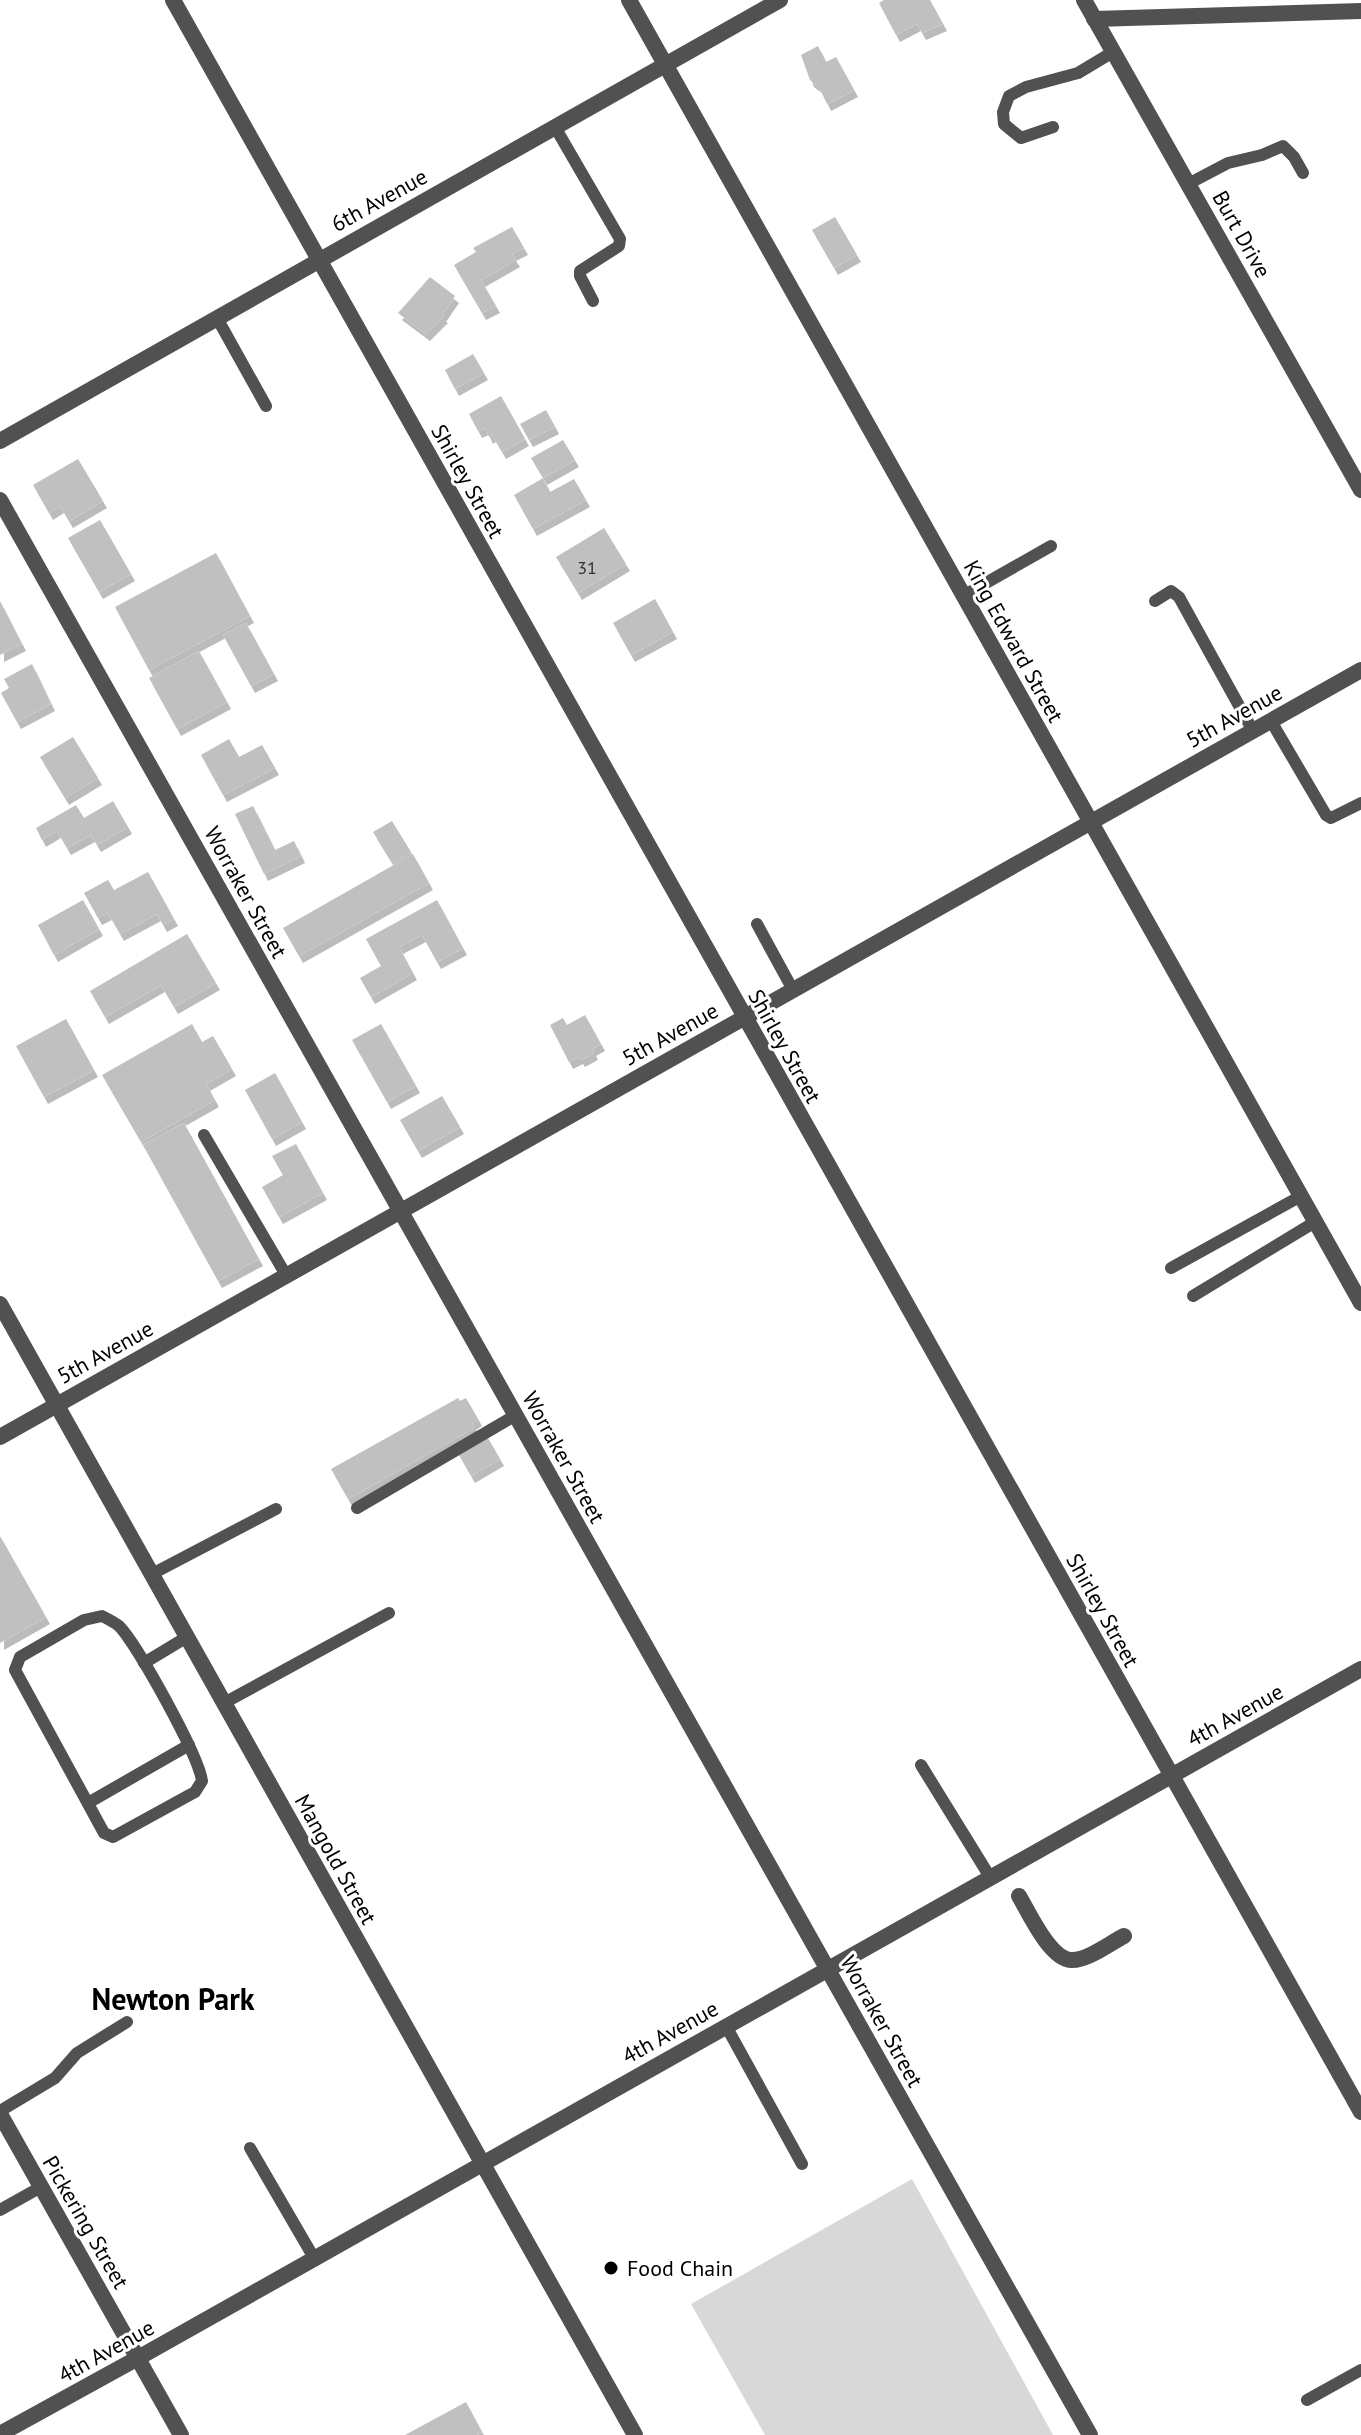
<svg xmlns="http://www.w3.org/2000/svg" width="1361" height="2435" font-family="'PT Sans',sans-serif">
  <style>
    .green { fill: #d8d8d8 }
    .building { fill: #c0c0c0; filter: url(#shadow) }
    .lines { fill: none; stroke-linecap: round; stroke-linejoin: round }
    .service { stroke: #515151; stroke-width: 12 }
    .minor { stroke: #515151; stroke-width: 16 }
    .tertiary { stroke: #515151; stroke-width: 16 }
    .poi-dot { fill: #000; stroke: #fff; stroke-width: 3 }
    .labels { text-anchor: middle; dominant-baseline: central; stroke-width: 6; stroke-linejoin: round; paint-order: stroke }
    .number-label { font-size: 18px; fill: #303030 }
    .street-label { font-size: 22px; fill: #000; stroke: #fff }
    .poi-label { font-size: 22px; fill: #000; stroke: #fff; text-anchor: start }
    .district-label { font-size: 30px; font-weight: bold; fill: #000; stroke: #fff }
  </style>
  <defs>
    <filter id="shadow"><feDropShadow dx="4" dy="7" stdDeviation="0" flood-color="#0004"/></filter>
  </defs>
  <rect width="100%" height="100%" fill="#fff"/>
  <polygon class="green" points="912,2179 1053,2435 765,2435 691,2304"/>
  <g class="building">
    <polygon points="884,0 930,0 943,24 922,33 917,24 896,35 879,3"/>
    <polygon points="818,46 826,62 836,57 854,90 827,104 819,87 810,80 801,55"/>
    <polygon points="835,217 857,255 834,268 812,230"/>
    <polygon points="512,227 524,248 512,254 516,260 481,280 496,306 482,313 454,265 476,252 473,248"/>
    <polygon points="430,277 455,296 442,315 444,316 426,334 398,313"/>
    <polygon points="473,354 484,373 455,389 445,370"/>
    <polygon points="501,396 525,439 502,452 492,435 489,437 485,428 478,431 469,414"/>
    <polygon points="546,410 555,427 529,440 520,424"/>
    <polygon points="563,440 575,460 543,478 550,492 574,479 586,500 533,529 514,495 543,478 531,458"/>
    <polygon points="78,459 103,501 69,521 60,506 49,513 33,485"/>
    <polygon points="100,520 131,574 99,592 68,538"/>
    <polygon points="604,528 626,564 578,593 556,557"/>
    <polygon points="216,553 250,616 149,670 115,607"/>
    <polygon points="655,599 673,632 631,655 613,623"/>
    <polygon points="0,601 22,644 0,655"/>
    <polygon points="246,623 274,674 251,686 223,635"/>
    <polygon points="199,651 227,702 177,729 149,678"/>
    <polygon points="32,664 51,704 17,722 1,693 9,688 4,679"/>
    <polygon points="73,737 98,778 65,798 40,757"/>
    <polygon points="229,739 239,757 262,745 275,768 223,795 201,755"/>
    <polygon points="113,801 128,827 97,845 91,835 67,848 57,831 42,840 36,828 76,805 84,818"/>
    <polygon points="253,806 275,850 294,841 301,856 264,874 235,814"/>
    <polygon points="392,821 411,852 392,863 373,832"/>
    <polygon points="413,854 429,883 299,956 283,928"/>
    <polygon points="148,872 174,919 163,925 157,914 120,934 108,913 98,918 84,893 108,880 114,890"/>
    <polygon points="83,900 99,929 54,955 38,925"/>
    <polygon points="437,900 463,948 437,962 422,935 399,947 413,973 371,997 360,978 381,966 366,939"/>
    <polygon points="187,934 216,983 174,1007 161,985 105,1017 90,991"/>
    <polygon points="585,1015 601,1044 592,1049 594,1053 581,1060 579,1057 569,1062 550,1025 563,1018 567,1025"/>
    <polygon points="66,1019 94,1070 44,1097 16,1046"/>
    <polygon points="192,1024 202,1042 213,1036 232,1069 206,1084 215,1100 141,1142 102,1075"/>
    <polygon points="381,1024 416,1086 387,1102 352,1040"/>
    <polygon points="275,1073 302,1122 272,1139 245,1090"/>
    <polygon points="442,1096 460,1127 418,1151 400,1120"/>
    <polygon points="184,1123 259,1259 218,1281 143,1145"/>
    <polygon points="296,1144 323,1193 279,1217 262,1187 283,1175 272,1156"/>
    <polygon points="458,1398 460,1401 466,1398 478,1419 472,1423 474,1428 348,1499 331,1469"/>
    <polygon points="488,1438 500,1459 471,1476 459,1455"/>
    <polygon points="0,1536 46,1617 0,1643"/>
    <polygon points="466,2402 482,2432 477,2435 405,2435"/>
  </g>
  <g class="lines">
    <g class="service">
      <polyline points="555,127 620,239 619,246 580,271 580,276 593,301"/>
      <polyline points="1053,127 1021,138 1004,124 1003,112 1009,96 1026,87 1078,73 1113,52"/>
      <polyline points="1188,184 1228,163 1262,155 1283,146 1294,157 1303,173"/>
      <polyline points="217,318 266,406"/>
      <polyline points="963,596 1051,546"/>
      <polyline points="1155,601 1171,591 1179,597 1253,731"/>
      <polyline points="1271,721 1326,815 1331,818 1361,803"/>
      <polyline points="757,924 793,990"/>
      <polyline points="204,1135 286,1275"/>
      <polyline points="1171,1268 1301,1196"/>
      <polyline points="1193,1296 1315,1222"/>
      <polyline points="357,1508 516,1415"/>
      <polyline points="152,1574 276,1509"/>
      <path d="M102 1616C108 1619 114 1622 119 1626 137 1644 199 1756 202 1781L195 1792 113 1837 104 1833 15 1670 20 1657 84 1620Z"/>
      <polyline points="144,1663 187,1637"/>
      <polyline points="224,1703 389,1613"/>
      <polyline points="921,1765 990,1877"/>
      <polyline points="88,1803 189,1745"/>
      <polyline points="726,2026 802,2164"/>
      <polyline points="0,2111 55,2078 77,2053 127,2022"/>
      <polyline points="250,2148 314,2258"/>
      <polyline points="0,2210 41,2187"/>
      <polyline points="1307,2400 1361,2370"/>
    </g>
    <g class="minor">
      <polyline points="173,0 1361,2112"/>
      <polyline points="629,0 1361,1303"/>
      <polyline points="1094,19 1361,11"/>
      <polyline points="0,441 780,0"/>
      <polyline points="0,500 1090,2435"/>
      <polyline points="0,1304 635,2435"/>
      <polyline points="0,1437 1361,670"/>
      <path d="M1019 1896C1029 1913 1050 1959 1071 1960 1087 1961 1110 1943 1124 1936"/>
      <polyline points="0,2114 181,2435"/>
      <polyline points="0,2434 138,2358 1361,1669"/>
    </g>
    <polyline class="tertiary" points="1084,0 1361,490"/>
  </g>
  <circle class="poi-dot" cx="611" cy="2268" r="8"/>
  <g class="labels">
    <g class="number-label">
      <text x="587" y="567">31</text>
    </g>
    <g class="street-label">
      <text transform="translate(379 200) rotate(-29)">6th Avenue</text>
      <text transform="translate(1242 234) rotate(61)">Burt Drive</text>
      <text transform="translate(468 481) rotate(61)">Shirley Street</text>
      <text transform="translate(1014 641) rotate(61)">King Edward Street</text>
      <text transform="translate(1234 716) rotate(-29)">5th Avenue</text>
      <text transform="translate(246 892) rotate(61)">Worraker Street</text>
      <text transform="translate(670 1034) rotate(-29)">5th Avenue</text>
      <text transform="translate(785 1046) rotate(61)">Shirley Street</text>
      <text transform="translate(105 1352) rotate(-29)">5th Avenue</text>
      <text transform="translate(564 1457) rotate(61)">Worraker Street</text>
      <text transform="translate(1103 1610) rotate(61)">Shirley Street</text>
      <text transform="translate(1235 1715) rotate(-29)">4th Avenue</text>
      <text transform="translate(336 1859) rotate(61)">Mangold Street</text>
      <text transform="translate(882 2021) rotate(61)">Worraker Street</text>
      <text transform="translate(670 2032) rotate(-29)">4th Avenue</text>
      <text transform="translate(86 2222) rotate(60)">Pickering Street</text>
      <text transform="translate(106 2351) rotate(-29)">4th Avenue</text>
    </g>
    <g class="poi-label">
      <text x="627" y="2268">Food Chain</text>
    </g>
    <g class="district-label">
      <text x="173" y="1998">Newton Park</text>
    </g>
  </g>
</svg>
